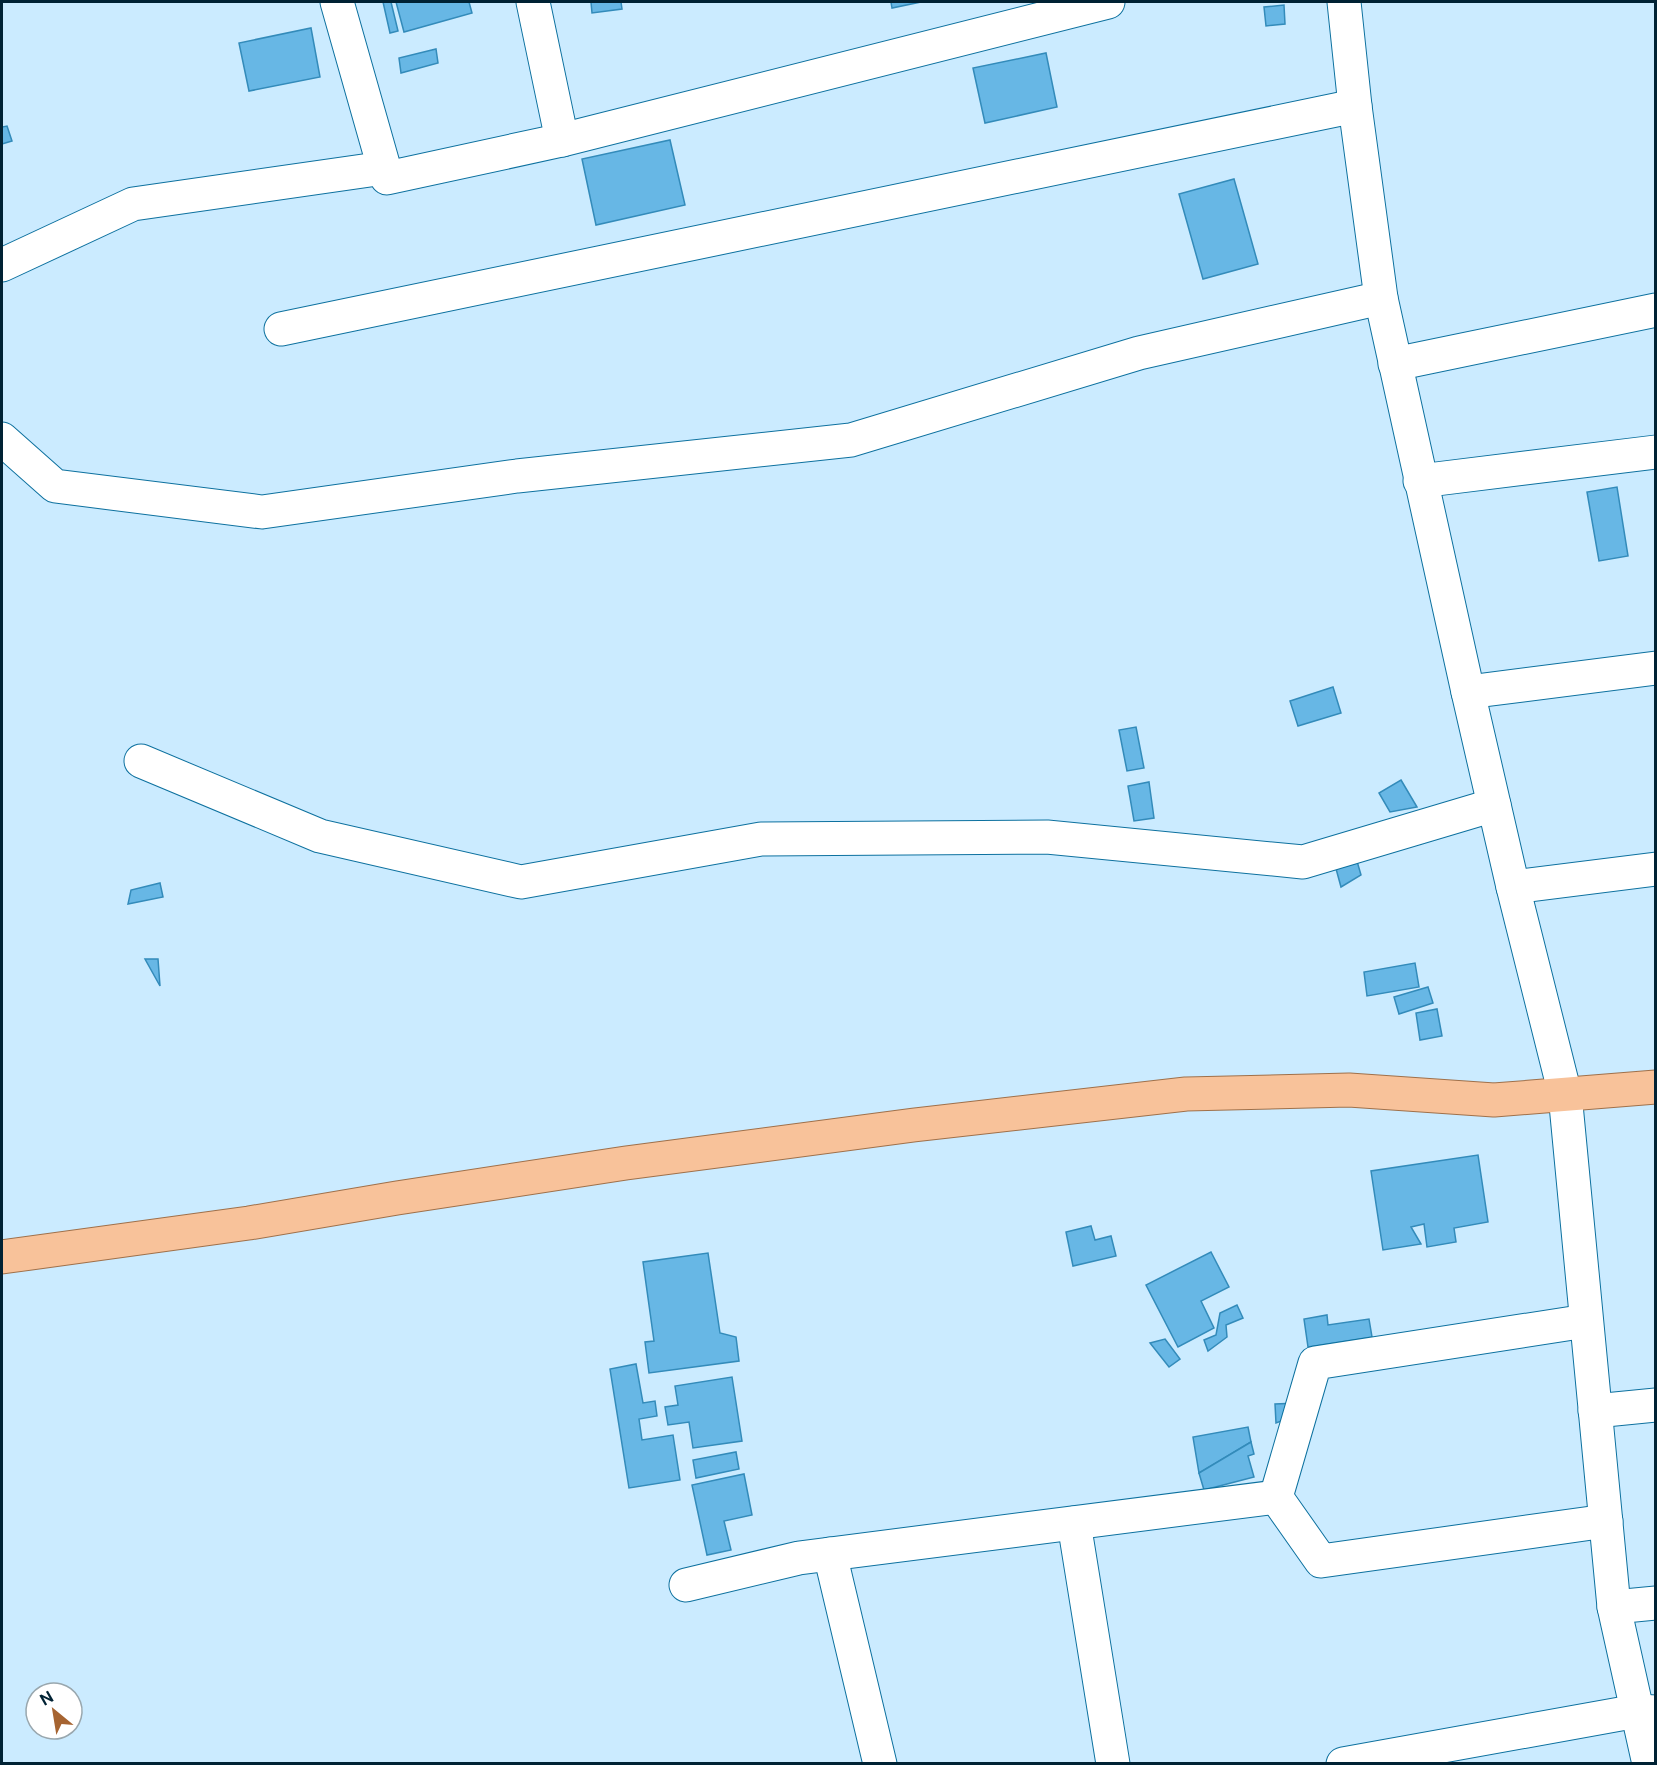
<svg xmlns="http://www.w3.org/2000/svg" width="1657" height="1765" font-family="'Public Sans',sans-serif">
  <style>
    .building { fill: #67b7e5; stroke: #338bba; stroke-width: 1.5 }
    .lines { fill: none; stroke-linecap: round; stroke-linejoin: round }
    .minor-casing { stroke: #0d719f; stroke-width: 35 }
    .major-casing { stroke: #9f704a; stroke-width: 35 }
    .minor { stroke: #fff; stroke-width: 33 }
    .major { stroke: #f8c29a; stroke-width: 33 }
  </style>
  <rect width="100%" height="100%" fill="#cbebff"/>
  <g class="building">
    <polygon points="383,2 391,2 398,31 390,33"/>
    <polygon points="396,2 469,2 472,13 404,32"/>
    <polygon points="591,2 621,2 622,9 592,13"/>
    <polygon points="891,2 921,2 892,8"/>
    <polygon points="1284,5 1285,24 1266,26 1264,7"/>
    <polygon points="311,28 320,77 249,91 239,43"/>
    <polygon points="436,49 438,63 401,73 399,58"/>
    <polygon points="1046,53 1057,107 985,123 973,68"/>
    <polygon points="7,126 12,141 2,144 2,127"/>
    <polygon points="670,140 685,205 596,225 582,159"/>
    <polygon points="1234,179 1258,264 1203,279 1179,194"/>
    <polygon points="1617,487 1628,556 1599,561 1587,492"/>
    <polygon points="1333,687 1341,713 1298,726 1290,701"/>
    <polygon points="1136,727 1144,768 1127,771 1119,730"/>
    <polygon points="1401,780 1417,807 1390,812 1379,793"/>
    <polygon points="1149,782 1154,818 1134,821 1128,786"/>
    <polygon points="1350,837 1361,875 1341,887 1329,843"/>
    <polygon points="160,883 163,897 128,904 131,890"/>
    <polygon points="145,959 158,959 160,986"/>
    <polygon points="1415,963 1419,987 1367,996 1364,972"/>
    <polygon points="1428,987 1433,1003 1399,1014 1394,997"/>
    <polygon points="1437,1009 1442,1036 1420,1040 1416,1013"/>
    <polygon points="1478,1155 1488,1222 1454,1228 1456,1242 1427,1247 1424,1224 1411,1227 1421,1244 1383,1250 1371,1171"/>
    <polygon points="1091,1226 1095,1240 1111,1236 1116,1256 1073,1266 1066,1232"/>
    <polygon points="1211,1252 1229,1287 1201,1301 1214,1328 1178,1347 1146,1285"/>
    <polygon points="708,1253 720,1333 736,1337 739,1361 649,1373 645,1342 654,1341 643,1262"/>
    <polygon points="1237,1305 1243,1318 1226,1325 1227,1337 1208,1351 1204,1340 1216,1335 1220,1313"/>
    <polygon points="1327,1315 1328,1325 1369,1319 1372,1337 1308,1347 1304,1319"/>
    <polygon points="1165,1339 1180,1359 1169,1367 1150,1343"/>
    <polygon points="636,1364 643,1403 655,1401 657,1416 639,1419 642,1440 673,1435 680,1480 629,1488 610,1369"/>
    <polygon points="732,1377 742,1441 693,1448 689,1422 668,1425 665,1407 678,1405 675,1386"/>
    <polygon points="1298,1403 1295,1416 1276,1423 1275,1404"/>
    <polygon points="1248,1427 1251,1442 1199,1473 1193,1437"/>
    <polygon points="1251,1442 1254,1454 1248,1456 1254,1477 1204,1490 1199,1473"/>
    <polygon points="736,1452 739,1469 696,1478 693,1460"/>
    <polygon points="744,1474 752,1515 724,1521 731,1550 707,1555 692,1485"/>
  </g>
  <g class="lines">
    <defs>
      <g id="minor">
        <polyline points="337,2 387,178 562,140 1108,2"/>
        <polyline points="533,2 562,140"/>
        <polyline points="1344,2 1355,106 1381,298 1468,692 1513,887 1565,1094 1614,1607 1649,1764"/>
        <polyline points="2,265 133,204 384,168"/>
        <polyline points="281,329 1355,106"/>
        <polyline points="1395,364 1656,310"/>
        <polyline points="2,439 55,486 262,512 517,476 851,440 1139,353 1381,298"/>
        <polyline points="1420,481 1656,452"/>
        <polyline points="1468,692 1656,668"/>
        <polyline points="141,761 320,836 521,882 761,839 1047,837 1303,862 1494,805"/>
        <polyline points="1513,887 1656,869"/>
        <polyline points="1586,1321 1315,1363 1276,1497 1321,1561 1606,1521"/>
        <polyline points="1595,1411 1656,1405"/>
        <polyline points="1074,1523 1113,1764"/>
        <polyline points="830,1554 880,1764"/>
        <polyline points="686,1585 799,1558 1276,1497"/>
        <polyline points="1614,1607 1656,1603"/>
        <polyline points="1343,1764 1637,1711 1656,1712"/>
      </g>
      <polyline id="major" points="2,1257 249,1223 397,1198 626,1163 914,1125 1186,1094 1349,1090 1494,1100 1656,1087"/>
    </defs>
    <use href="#minor" class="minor-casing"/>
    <use href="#major" class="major-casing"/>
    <use href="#minor" class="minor"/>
    <use href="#major" class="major"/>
  </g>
  <rect width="1657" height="1765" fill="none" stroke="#002234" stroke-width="6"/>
  <g transform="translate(54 1711) rotate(330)"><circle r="28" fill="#ffffff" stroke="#99a7ae" stroke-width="1.5"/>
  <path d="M0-4.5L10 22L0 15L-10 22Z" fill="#a66431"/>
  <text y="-9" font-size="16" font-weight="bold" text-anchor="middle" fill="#002234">N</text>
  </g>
</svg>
